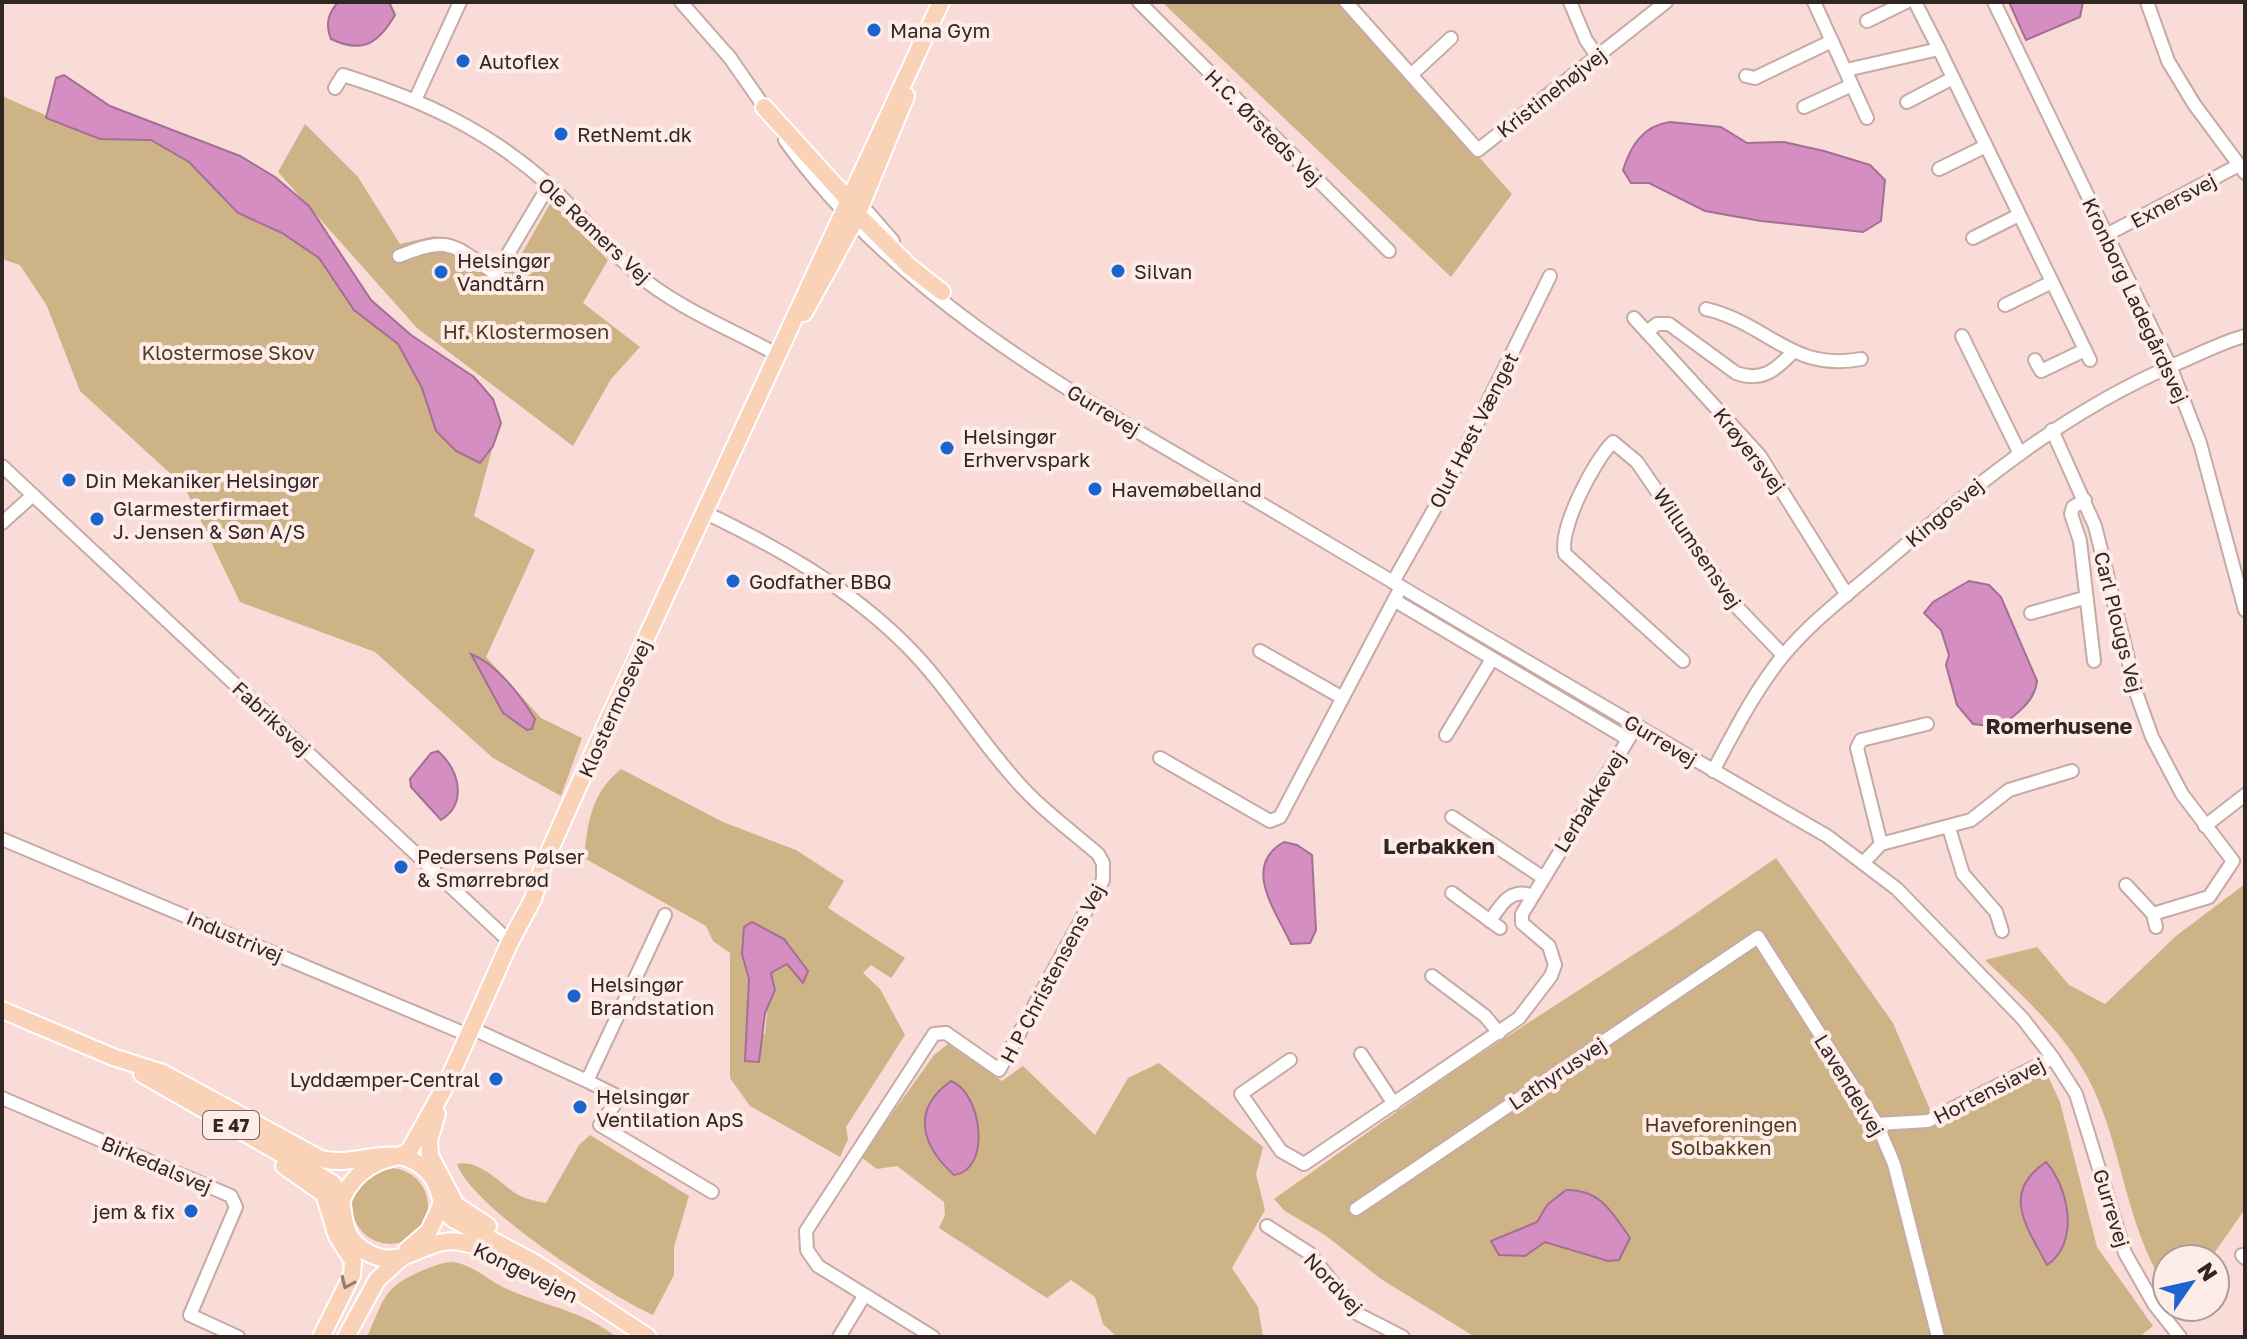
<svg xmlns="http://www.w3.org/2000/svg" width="2247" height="1339" font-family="'Golos Text',sans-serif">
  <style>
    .green { fill: #ceb387; fill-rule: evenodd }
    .water { fill: #d48ec2; stroke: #a36f93; stroke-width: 2 }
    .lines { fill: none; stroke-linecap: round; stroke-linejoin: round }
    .minor-casing { stroke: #c6aaa6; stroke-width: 16 }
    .major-casing { stroke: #fff; stroke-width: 20 }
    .minor { stroke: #fff; stroke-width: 12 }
    .major { stroke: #fad2b8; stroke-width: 16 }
    .oneway { stroke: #957c6e }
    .poi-dot { fill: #1964cf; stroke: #feece9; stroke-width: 3 }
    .labels { text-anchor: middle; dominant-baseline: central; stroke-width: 8; stroke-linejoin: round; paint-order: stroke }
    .shield { fill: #feece9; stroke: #6e615f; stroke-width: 2 }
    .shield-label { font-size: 18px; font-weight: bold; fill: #302624 }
    .poi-label { font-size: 20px; fill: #302624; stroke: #feece9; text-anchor: start }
    .street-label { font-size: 20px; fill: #302624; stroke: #feece9 }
    .park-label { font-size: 20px; fill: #4d3b1a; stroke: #feece9 }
    .neighbourhood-label { font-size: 22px; font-weight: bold; fill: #302624; stroke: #feece9 }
  </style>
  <rect width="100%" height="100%" fill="#f9dbd7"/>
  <g class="green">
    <polygon points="1162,2 1340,2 1512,194 1451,277"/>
    <path d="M2 96 100 139 151 140 189 162 238 213 282 233 320 258 354 310 398 344 422 388 436 431 456 451 480 463 493 446 474 516 535 550 486 657 541 718 582 738 561 796 493 758 375 652 240 602 184 486 80 391 47 306 20 265 2 259ZM471 654C497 664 517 694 534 716L530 730 505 716Z"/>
    <polygon points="305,124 358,177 400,244 435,236 513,269 551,202 608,260 583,303 640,347 611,379 573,446 417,328 278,172"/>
    <path d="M621 769 723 822 796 850 844 881 828 908 905 958 891 978 871 965 863 973 880 989 905 1035 846 1127 848 1139 840 1157 750 1106 730 1078V953L713 941 706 926 584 858C588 821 591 794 621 769ZM784 939 803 983 787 963 771 973 765 1033 745 1060 749 979Z"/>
    <polygon points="1776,858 1893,1023 1932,1114 2040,1059 2060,1102 2097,1247 2153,1326 2139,1337 1475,1337 1381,1279 1325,1235 1285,1211 1274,1199 1454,1071 1673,929"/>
    <path d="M2245 884V1209L2210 1259H2167V1290C2126 1226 2124 1157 2094 1090 2070 1038 2026 999 1985 960L2037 947 2069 985 2105 1004 2176 936Z"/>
    <polygon points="948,1044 1002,1081 1023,1066 1095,1135 1128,1078 1159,1063 1263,1147 1256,1174 1265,1210 1232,1268 1258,1307 1263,1337 1117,1337 1103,1324 1095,1297 1071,1280 1047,1298 939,1228 945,1215 944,1202 897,1166 877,1169 861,1157 934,1055"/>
    <path d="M590 1135 689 1196 674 1247V1275L653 1315C609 1295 472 1208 457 1164 478 1159 499 1182 515 1193 524 1199 536 1201 546 1203L579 1145Z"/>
    <circle cx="390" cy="1206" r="38"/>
    <path d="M452 1262C473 1264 488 1281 507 1289 542 1305 586 1312 616 1337H367C384 1300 382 1288 421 1271 432 1267 439 1263 452 1262Z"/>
  </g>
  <g class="water">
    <path d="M338 2H389L395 15C378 44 362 54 331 39 325 24 328 14 338 2Z"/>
    <polygon points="2009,2 2083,2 2080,17 2026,40"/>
    <polygon points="64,75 110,106 240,156 275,177 309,206 371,300 411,335 474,377 493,399 501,423 493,446 480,463 456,451 436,431 422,388 398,344 354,310 319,258 282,233 238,213 189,162 151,140 100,139 46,118 56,78"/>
    <path d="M1670 122 1721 127 1747 143 1784 142 1824 151 1870 165 1885 180 1881 221 1863 232 1761 221 1705 211 1649 183H1631L1623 170C1631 145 1643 126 1670 122Z"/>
    <path d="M1969 581 1989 585 2001 597 2037 681C2035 702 2016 714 2000 727L1973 724 1957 705 1946 665 1949 655 1941 630 1924 613 1933 602Z"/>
    <path d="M471 654C497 664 521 696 535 719L532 729 527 730 503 713Z"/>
    <path d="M438 751C459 770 468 803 441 820L411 787 410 779 431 753Z"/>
    <path d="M1284 842 1297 845 1312 855 1316 930 1310 943 1291 944C1276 911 1241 866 1284 842Z"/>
    <polygon points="752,922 784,939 808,971 803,983 787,964 771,973 775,990 765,1013 759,1062 745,1061 749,979 742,954 744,927"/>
    <path d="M951 1081C982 1093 992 1170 954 1175 922 1146 910 1110 951 1081Z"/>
    <path d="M2046 1162C2069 1188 2080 1243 2047 1265 2027 1227 2000 1193 2046 1162Z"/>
    <path d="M1566 1190C1600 1189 1612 1212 1630 1238L1619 1260 1608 1261 1545 1242 1525 1256 1499 1255 1491 1241 1537 1222 1547 1205Z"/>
  </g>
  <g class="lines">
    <defs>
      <g id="minor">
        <polyline points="681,2 731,59"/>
        <polyline points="1139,2 1389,251"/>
        <polyline points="1346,2 1478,150 1666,2"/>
        <polyline points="1570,2 1586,40 1597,56"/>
        <polyline points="1814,2 1867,118"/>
        <polyline points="1915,2 1939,49"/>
        <polyline points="1994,2 2170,366 2200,443 2245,610"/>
        <polyline points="2147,2 2168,61 2194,104 2245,173"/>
        <polyline points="1867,21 1906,2"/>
        <polyline points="728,55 767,111"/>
        <polyline points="1846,70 1939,49 2090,360"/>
        <polyline points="1411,75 1451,38"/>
        <polyline points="1746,76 1755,78 1832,41"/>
        <path d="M335 88 343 75C422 100 487 129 550 186 580 214 605 246 636 273 677 308 731 329 778 355"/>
        <polyline points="416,98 460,2"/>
        <polyline points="1907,102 1953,78"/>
        <polyline points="1804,107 1852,85"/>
        <path d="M785 140C910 315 1112 414 1292 522 1470 628 1648 733 1827 836L1897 889 2023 1019 2053 1058 2076 1094 2125 1253 2154 1304 2180 1337"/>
        <polyline points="1939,169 1986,146"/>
        <polyline points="858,201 893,241"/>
        <polyline points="2106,235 2239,165"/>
        <polyline points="1973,238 2019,215"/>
        <path d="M399 256C450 235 453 245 496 274L549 185"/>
        <polyline points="2005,305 2052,282"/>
        <path d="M1706 309C1769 324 1791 372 1861 359"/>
        <polyline points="1634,318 1760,456 1847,595"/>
        <path d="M1647 332 1657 324H1669L1736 373C1761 382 1775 371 1792 353"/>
        <polyline points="1962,336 2019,452"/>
        <polyline points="2035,360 2041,371 2085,350"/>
        <polyline points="2052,430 2095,526 2137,695 2152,737 2182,794 2233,861 2209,897 2153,914"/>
        <polyline points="2,466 510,942"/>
        <polyline points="2085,500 2073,507 2071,514 2080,541 2094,661"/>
        <path d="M704 512C777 547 848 587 906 645 946 685 975 734 1013 777 1037 806 1069 829 1098 854L1103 863V880L999 1070 946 1033 934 1034 806 1231 807 1250 818 1266 933 1337"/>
        <polyline points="2,523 33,495"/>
        <polyline points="1393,582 1441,497 1550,276"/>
        <polyline points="1394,600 1628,739"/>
        <polyline points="2031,613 2084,598"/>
        <polyline points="1260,651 1341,697"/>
        <path d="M1683 661 1565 554C1558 530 1594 460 1613 442L1637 462 1734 604 1783 655"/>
        <polyline points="1446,735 1492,659"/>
        <polyline points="1160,758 1270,821 1280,817 1401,587"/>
        <path d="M1713 771C1734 732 1754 692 1782 657 1812 620 1852 591 1889 559 1979 482 2067 410 2178 363 2200 354 2222 342 2245 336"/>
        <polyline points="1452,817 1542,877"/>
        <polyline points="2205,826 2245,795"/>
        <polyline points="1949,828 1963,874 1996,912 2002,931"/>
        <polyline points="2,839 468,1035"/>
        <polyline points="1881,844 1857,748 1861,740 1927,724"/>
        <polyline points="1864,862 1881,844 1971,820 2009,790 2072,771"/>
        <polyline points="2126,885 2153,914 2156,927"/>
        <polyline points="1452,893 1500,928"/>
        <path d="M1490 921C1500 906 1510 888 1530 895"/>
        <polyline points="1432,976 1485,1016 1499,1033"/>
        <polyline points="471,1028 587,1081 665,915"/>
        <polyline points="1361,1054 1394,1104"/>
        <polyline points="1290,1060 1241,1094 1281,1151 1304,1164 1519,1018 1551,976 1555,965 1549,946 1522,923 1522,914 1637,725"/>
        <polyline points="587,1081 615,1095 614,1105 600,1125 712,1192"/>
        <polyline points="2,1098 231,1196 236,1207 190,1315 238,1337"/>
        <polyline points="1877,1124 1928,1121 2053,1058"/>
        <polyline points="1356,1209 1758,937 1877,1124 1894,1164 1938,1337"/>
        <polyline points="1267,1226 1309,1253 1358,1314 1403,1337"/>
        <polyline points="2242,1255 2245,1258"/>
        <polyline points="839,1337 864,1296"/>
      </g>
      <g id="major">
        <polyline points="764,107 852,204"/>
        <polyline points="852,209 910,267 942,292"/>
        <polyline points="804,313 854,222 906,96"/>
        <path d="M2 1010 113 1057 163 1073 321 1159C359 1169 395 1138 427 1171 442 1185 438 1207 453 1219L535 1263 648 1337"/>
        <path d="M142 1074 332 1183C348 1201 338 1227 356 1244 397 1281 422 1235 460 1242 491 1247 522 1269 549 1283"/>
        <polyline points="437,1114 429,1140 430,1156 456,1205 488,1226"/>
        <polyline points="284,1166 324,1194 337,1236 353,1261 352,1275 321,1337"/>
        <path d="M335 1230C335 1202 352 1173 379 1162 389 1158 400 1157 409 1151L446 1085 510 942 533 899 544 863 608 720 941 2"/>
        <polyline points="407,1250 429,1231 444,1199"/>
        <polyline points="346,1337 377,1280 400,1259"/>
      </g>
    </defs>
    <use href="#minor" class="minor-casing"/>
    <use href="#major" class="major-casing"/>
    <use href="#minor" class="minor"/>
    <use href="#major" class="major"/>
  </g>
  <defs><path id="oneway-chevron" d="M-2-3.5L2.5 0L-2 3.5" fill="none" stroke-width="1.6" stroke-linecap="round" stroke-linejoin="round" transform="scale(2)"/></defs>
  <use class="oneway" href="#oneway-chevron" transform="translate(347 1283) rotate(114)"/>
  <g class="poi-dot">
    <circle cx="874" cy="30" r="8"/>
    <circle cx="463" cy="61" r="8"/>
    <circle cx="561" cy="134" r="8"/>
    <circle cx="1118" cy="271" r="8"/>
    <circle cx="441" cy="272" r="8"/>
    <circle cx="947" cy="448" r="8"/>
    <circle cx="69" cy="480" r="8"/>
    <circle cx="1095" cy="489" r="8"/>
    <circle cx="97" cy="519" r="8"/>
    <circle cx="733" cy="581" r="8"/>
    <circle cx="401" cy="867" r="8"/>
    <circle cx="574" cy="996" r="8"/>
    <circle cx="496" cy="1079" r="8"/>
    <circle cx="580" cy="1107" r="8"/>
    <circle cx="191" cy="1211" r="8"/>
  </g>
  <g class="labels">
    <rect class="shield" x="203" y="1111" width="56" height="28" rx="6"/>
    <g class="shield-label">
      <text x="231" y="1125">E 47</text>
    </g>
    <g class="poi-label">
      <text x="890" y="30">Mana Gym</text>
      <text x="479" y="61">Autoflex</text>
      <text x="577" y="134">RetNemt.dk</text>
      <text x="457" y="260">Helsingør<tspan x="457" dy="23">Vandtårn</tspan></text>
      <text x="1134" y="271">Silvan</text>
      <text x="963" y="436">Helsingør<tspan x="963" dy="23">Erhvervspark</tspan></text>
      <text x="85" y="480">Din Mekaniker Helsingør</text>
      <text x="1111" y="489">Havemøbelland</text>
      <text x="113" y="508">Glarmesterfirmaet<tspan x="113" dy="23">J. Jensen &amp; Søn A/S</tspan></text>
      <text x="749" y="581">Godfather BBQ</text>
      <text x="417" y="856">Pedersens Pølser<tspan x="417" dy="23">&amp; Smørrebrød</tspan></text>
      <text x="590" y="984">Helsingør<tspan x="590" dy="23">Brandstation</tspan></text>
      <text x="480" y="1079" text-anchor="end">Lyddæmper-Central</text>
      <text x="596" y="1096">Helsingør<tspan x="596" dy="23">Ventilation ApS</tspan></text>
      <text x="175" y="1211" text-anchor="end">jem &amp; fix</text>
    </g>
    <g class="street-label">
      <text transform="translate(1551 92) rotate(-38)">Kristinehøjvej</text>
      <text transform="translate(1264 127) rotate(45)">H.C. Ørsteds Vej</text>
      <text transform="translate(2173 200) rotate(-28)">Exnersvej</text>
      <text transform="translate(595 230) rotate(43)">Ole Rømers Vej</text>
      <text transform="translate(2136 300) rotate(65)">Kronborg Ladegårdsvej</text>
      <text transform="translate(1104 410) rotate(31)">Gurrevej</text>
      <text transform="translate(1473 430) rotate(-63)">Oluf Høst Vænget</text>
      <text transform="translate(1750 450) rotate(52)">Krøyersvej</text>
      <text transform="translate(1944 512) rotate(-40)">Kingosvej</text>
      <text transform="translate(1698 548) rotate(56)">Willumsensvej</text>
      <text transform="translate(2119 622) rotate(76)">Carl Plougs Vej</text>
      <text transform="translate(614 708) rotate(-66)">Klostermosevej</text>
      <text transform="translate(272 718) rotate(43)">Fabriksvej</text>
      <text transform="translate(1661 740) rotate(31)">Gurrevej</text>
      <text transform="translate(1589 801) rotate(-58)">Lerbakkevej</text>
      <text transform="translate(235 936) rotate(23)">Industrivej</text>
      <text transform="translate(1052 973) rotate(-62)">H P Christensens Vej</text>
      <text transform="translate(1557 1073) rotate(-34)">Lathyrusvej</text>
      <text transform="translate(1850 1085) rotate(59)">Lavendelvej</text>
      <text transform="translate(1989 1090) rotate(-27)">Hortensiavej</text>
      <text transform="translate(157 1164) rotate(23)">Birkedalsvej</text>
      <text transform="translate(2112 1208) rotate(73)">Gurrevej</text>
      <text transform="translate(526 1272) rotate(26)">Kongevejen</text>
      <text transform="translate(1334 1283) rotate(47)">Nordvej</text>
    </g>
    <g class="park-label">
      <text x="526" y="331">Hf. Klostermosen</text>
      <text x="228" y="352">Klostermose Skov</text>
      <text x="1721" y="1124">Haveforeningen<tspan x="1721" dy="23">Solbakken</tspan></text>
    </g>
    <g class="neighbourhood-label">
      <text x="2059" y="725">Romerhusene</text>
      <text x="1439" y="845">Lerbakken</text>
    </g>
  </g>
  <rect width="2247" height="1339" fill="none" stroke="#302624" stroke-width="8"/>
  <g transform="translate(2191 1283) rotate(56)"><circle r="38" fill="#feece9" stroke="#ac9d9a" stroke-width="2"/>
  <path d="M0-6L14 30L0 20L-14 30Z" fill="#1964cf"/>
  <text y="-12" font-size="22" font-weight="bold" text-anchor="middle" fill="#302624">N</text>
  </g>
</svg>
